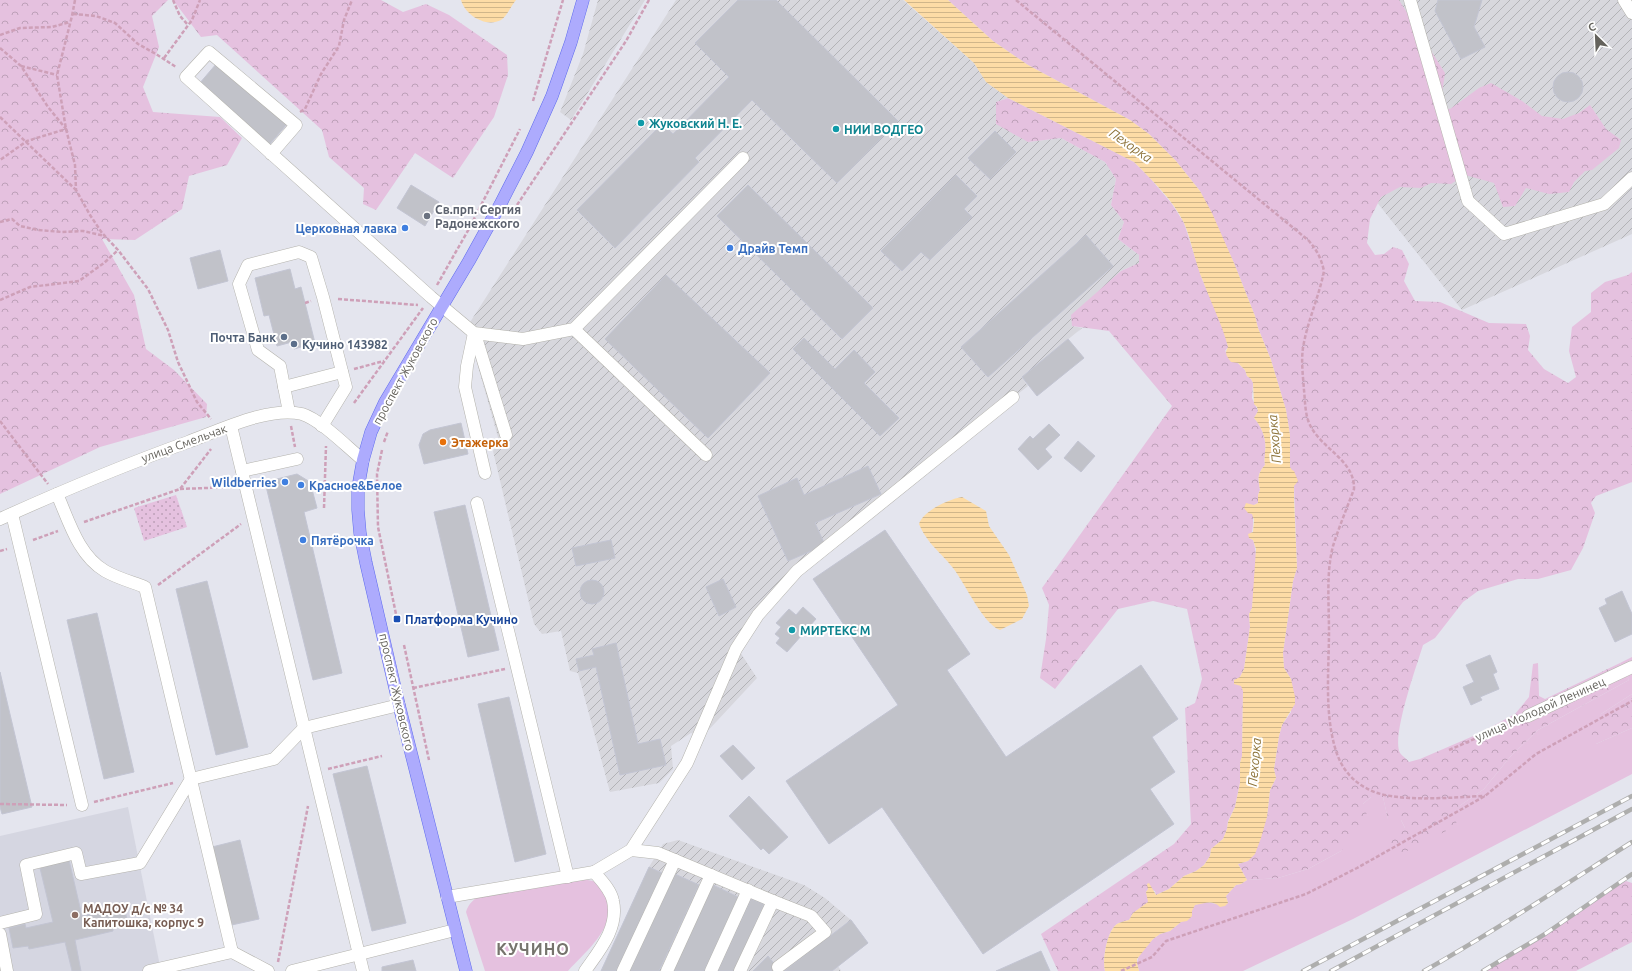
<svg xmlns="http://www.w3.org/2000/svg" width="1632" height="971" font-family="Ubuntu,sans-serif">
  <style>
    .industrial { fill: url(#industrial-furrows) }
    .education { fill: #d5d6e1 }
    .green { fill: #e5c1df }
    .forest { fill: url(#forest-crowns) }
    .park { fill: url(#park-dots) }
    .water { fill: url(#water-rules) }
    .building { fill: #c1c2c9; stroke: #c3c5d3 }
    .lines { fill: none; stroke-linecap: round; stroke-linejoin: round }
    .minor-casing { stroke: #b4b3ad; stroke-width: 13 }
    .major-casing { stroke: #5e6bee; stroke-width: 13 }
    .path { stroke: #cea0b8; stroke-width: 2.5; stroke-dasharray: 4 2; stroke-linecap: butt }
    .minor { stroke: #fff; stroke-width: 12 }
    .major { stroke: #adabfd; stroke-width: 12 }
    .rail-casing { stroke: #aeaead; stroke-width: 4.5 }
    .rail { stroke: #fff; stroke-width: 3; stroke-dasharray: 9; stroke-linecap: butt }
    .culture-dot { fill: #0f9aa8; stroke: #fff; stroke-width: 1.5 }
    .worship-dot { fill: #6b7280; stroke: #fff; stroke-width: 1.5 }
    .shop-dot { fill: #3f7fe0; stroke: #fff; stroke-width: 1.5 }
    .service-dot { fill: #5c6f8a; stroke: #fff; stroke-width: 1.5 }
    .food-dot { fill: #e8710a; stroke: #fff; stroke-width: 1.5 }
    .transit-dot { fill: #1a4fb4; stroke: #fff; stroke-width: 1.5 }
    .education-dot { fill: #8d6e63; stroke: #fff; stroke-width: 1.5 }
    .labels { text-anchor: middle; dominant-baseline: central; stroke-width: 4; stroke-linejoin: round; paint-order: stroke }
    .culture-label { font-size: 12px; font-weight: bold; fill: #0d838f; stroke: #fff; text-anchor: start }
    .worship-label { font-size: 12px; font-weight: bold; fill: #5b616d; stroke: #fff; text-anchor: start }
    .shop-label { font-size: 12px; font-weight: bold; fill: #366cbe; stroke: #fff; text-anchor: start }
    .service-label { font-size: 12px; font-weight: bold; fill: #4e5e75; stroke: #fff; text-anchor: end }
    .street-label { font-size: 12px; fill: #64625c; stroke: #fff }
    .food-label { font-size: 12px; font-weight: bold; fill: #c56008; stroke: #fff; text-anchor: start }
    .transit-label { font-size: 12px; font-weight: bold; fill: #164399; stroke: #fff; text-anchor: start }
    .education-label { font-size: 12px; font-weight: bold; fill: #785e54; stroke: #fff; text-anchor: start }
    .water-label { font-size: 13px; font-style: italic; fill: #8c7238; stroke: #fff }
    .district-label { font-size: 16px; font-weight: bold; letter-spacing: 1px; fill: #76746d; stroke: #fff }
  </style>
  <defs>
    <pattern id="industrial-furrows" width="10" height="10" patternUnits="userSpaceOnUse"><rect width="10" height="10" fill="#d7d7dd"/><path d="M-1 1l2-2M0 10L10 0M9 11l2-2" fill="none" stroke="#b2b2b6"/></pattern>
    <pattern id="forest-crowns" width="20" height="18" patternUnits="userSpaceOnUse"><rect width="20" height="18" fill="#e5c1df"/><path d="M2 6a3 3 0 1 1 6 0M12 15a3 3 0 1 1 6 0" fill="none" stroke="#bda0b8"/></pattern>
    <pattern id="park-dots" width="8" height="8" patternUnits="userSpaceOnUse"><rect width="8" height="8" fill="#e5c1df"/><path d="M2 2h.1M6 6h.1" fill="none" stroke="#bda0b8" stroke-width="1.8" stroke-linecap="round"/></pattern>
    <pattern id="water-rules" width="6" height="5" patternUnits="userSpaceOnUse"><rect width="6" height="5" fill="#fddca6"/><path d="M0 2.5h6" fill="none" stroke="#d0b68a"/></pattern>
  </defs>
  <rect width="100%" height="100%" fill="#e4e5ee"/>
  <g class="industrial">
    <polygon points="598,0 645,0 571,120 560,112 583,54"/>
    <polygon points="676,0 903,0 974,63 986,82 1008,98 996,102 1028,142 1061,138 1105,162 1116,179 1111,205 1124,222 1118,239 1139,255 1139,263 1121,271 1072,326 1082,328 1022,377 1028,386 883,502 801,575 761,620 740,652 757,678 703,736 691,733 671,746 673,769 659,783 610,792 578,673 570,671 561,631 542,634 534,624 493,451 499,441 467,327"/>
    <polygon points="1145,0 1632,0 1632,234 1462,310 1372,196"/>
    <polygon points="678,840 804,885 825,898 851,920 868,943 838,966 841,971 601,971 649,867 663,844"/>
  </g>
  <polygon class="education" points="128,807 161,971 0,971 0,836"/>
  <g class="green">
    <polygon points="1632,657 1632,694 1601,714 1596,744 1632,728 1632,774 1353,919 1243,971 1139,971 1137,963 1139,955 1153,939 1160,934 1170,931 1181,922 1195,905 1205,902 1217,904 1228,903 1226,896 1236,885 1241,884 1247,880 1278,878 1308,869 1341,851 1363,804 1371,797 1383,797 1388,819 1401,820 1405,828 1458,819 1458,807 1484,789 1510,757 1538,730 1629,680 1620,663"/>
    <path d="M582 879 593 881 603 887C605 892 608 897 609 902 613 931 585 952 568 971H485L466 912C468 904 474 900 480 894Z"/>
  </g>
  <g class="forest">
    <polygon points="0,0 168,0 152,16 159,47 143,87 153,112 220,117 242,138 227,165 189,176 182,209 135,240 102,239 134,295 146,349 174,370 207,404 206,417 100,447 0,494"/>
    <polygon points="173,0 381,0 403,12 426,4 449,15 507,55 508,75 494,117 453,178 415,153 376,210 363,204 364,188 329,157 322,130 217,35 201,37"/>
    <path d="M948 0H1399L1445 73 1440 107 1450 109 1479 88 1491 83 1522 101 1542 116 1563 119 1579 113 1590 105 1606 129 1621 140 1619 148 1592 170 1585 171 1574 182 1569 192 1549 194 1526 188 1515 206 1503 207 1494 183 1465 175 1451 184 1431 183 1421 188 1400 187 1381 197 1370 219 1367 243 1375 255 1384 254 1393 247 1402 250 1409 264 1404 281 1415 301 1440 302 1489 323 1526 324 1530 336 1528 350 1544 369 1568 383 1576 377 1569 351 1572 327 1591 312V293L1605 282 1628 275 1632 272V482L1596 496 1591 503 1595 513 1583 548 1571 570 1538 579H1518L1478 591 1463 602 1435 638 1423 645C1417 665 1391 737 1400 753 1402 756 1407 759 1409 762L1420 759 1478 734 1515 714 1529 697 1533 664 1538 663 1539 696 1545 699 1620 663 1629 680 1538 730 1510 757 1484 789 1458 807V819L1454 827 1403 853 1389 843 1405 828 1401 820H1388L1383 797H1371L1363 804 1367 812 1359 832 1341 851 1308 869 1278 878 1247 880 1238 864 1248 861 1267 817 1270 790 1276 778 1274 769 1279 736 1282 725 1291 712V679L1284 668 1283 653 1293 581 1297 568 1294 486 1290 467V435L1286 410 1271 360 1258 328 1255 316 1234 263 1200 191 1176 161 1149 134 1130 120 1028 65 993 41Z"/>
    <path d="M1008 98 1134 162 1150 178 1172 204 1184 223 1202 279 1224 330 1228 347 1225 351 1245 370 1247 376 1251 379 1253 383 1252 398 1258 411 1254 418C1262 427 1267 440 1265 452 1265 457 1264 460 1265 465 1257 474 1258 479 1260 490L1258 495V503L1254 505C1251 517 1256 527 1249 538L1253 540C1260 561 1254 587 1252 608L1249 614 1250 627 1244 669 1240 677 1243 691 1242 756 1240 763V783L1235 807 1228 821 1227 829 1223 839 1211 849 1210 856 1204 865 1196 871 1184 876 1169 889 1156 895 1155 891 1148 889 1146 892 1149 902 1133 913 1129 920C1125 921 1120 922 1117 924 1107 931 1102 960 1105 971H1058L1041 934 1174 844 1191 824 1185 708 1195 703 1202 679 1187 609 1153 601 1118 609 1055 689 1040 678 1046 639 1049 605 1042 588 1172 406 1109 331 1072 326 1071 315 1121 271 1139 263V255L1118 239 1124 222 1111 205 1116 179 1105 162 1061 138 1028 142 996 124V102Z"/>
    <polygon points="1632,694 1632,728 1596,744 1589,740 1601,714"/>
    <polygon points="1626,881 1632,883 1632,942 1576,971 1483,971 1545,934 1604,893"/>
  </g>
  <polygon class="park" points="176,495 187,527 144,541 134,508"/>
  <g class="water">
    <path d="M461 0H516C511 6 507 16 501 20 486 28 465 15 461 0Z"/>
    <path d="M904 0H948L993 41 1028 65 1130 120 1149 134 1176 161 1200 191 1212 213 1234 263 1255 316 1258 328 1271 360 1286 410 1290 435V467L1292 470 1294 471 1298 481 1294 486V498L1297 568 1293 581 1283 653 1284 668 1291 679 1295 697V704L1282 725 1279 736 1274 769 1276 778 1270 790 1267 817 1261 838 1255 854 1248 861 1238 864 1247 880 1241 884 1236 885 1226 896 1228 903 1225 906 1220 907C1212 899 1204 904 1195 905L1192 911V916L1187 921 1181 922 1170 931 1160 934 1153 939 1137 959V963L1139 971H1105C1102 960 1107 931 1117 924 1120 922 1125 921 1129 920L1133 913 1148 902 1146 892 1148 889 1147 884 1149 883 1156 895 1169 889 1184 876 1196 871 1204 865 1210 856 1211 849 1223 839 1227 829 1228 822 1235 807 1240 783V763L1242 756 1243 691 1241 686 1234 684V680L1240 677 1244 669 1250 627 1249 614 1252 608 1256 549 1253 540 1249 538 1248 534 1253 532 1254 520 1252 514 1248 513 1244 508 1246 503 1254 505 1258 503V495L1260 490C1258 479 1257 474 1265 465 1264 460 1265 457 1265 452 1267 440 1262 427 1254 418L1258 411 1257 407 1254 404 1253 383 1251 379 1247 376 1245 370 1238 363 1231 362C1227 356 1224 354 1228 347 1222 324 1211 303 1203 281 1195 263 1192 242 1184 223 1173 200 1152 180 1134 162L1008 98 986 82 974 63Z"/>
    <path d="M962 497 986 511 989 526 1009 555 1027 595 1029 606 1022 619 1000 630C983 624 965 583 953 568 940 551 928 545 919 524 923 511 949 499 962 497Z"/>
  </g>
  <g class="building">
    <polygon points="738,0 776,0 898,121 837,183 752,100 695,158 699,162 615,248 577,210 662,124 673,134 729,77 695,43"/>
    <polygon points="1438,0 1482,0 1474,27 1485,47 1461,59 1435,11"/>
    <polygon points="217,63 288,123 270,144 199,84"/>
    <circle cx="1568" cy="87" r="15"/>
    <polygon points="995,131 1016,152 990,179 968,158"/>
    <polygon points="956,175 977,196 964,209 972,217 930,260 921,252 902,271 881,251"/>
    <polygon points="411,185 439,202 425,226 397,208"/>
    <polygon points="748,185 873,308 842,339 717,216"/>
    <polygon points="1086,235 1113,266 988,377 961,347"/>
    <polygon points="220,250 228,281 198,289 190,258"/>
    <polygon points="290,269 295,289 301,287 315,343 294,349 292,342 277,346 269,315 264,316 255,278"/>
    <polygon points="666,275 770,373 708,438 605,339"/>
    <polygon points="804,338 835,369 854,350 875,372 864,383 899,418 880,436 793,349"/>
    <polygon points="1068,339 1084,358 1037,396 1022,377"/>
    <polygon points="461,423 468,454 424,464 419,445 423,434 430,430"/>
    <polygon points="1049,424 1060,435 1045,449 1052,457 1038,470 1018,449 1030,436 1033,439"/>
    <polygon points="1078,441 1095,456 1081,472 1064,458"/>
    <polygon points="868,466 881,494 815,523 825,545 788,561 758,496 797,478 804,495"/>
    <polygon points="297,474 310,482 317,508 304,512 342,673 313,680 265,482"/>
    <polygon points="465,505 499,650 468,657 434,512"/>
    <polygon points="885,530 970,654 947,670 1006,757 1141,665 1178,719 1152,737 1175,772 1150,789 1174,824 983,954 882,807 829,844 786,781 898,705 813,579"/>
    <polygon points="611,540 615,558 576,566 572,548"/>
    <polygon points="723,579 736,607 719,616 706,587"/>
    <circle cx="592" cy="592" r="12"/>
    <polygon points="207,581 248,747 216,755 176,589"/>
    <polygon points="1622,591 1632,614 1632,634 1615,642 1599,608 1607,604 1605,599"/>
    <polygon points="803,607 816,619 787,652 776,643 780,638 775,634 781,627 776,623 789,609 796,615"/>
    <polygon points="97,613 134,772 104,779 67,620"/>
    <polygon points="616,643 638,744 660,739 666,765 620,775 596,667 579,671 576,659 594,655 592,649"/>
    <polygon points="1490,655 1497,672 1493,674 1499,689 1480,697 1482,700 1471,705 1463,687 1474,682 1466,665"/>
    <polygon points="0,672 32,807 2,814 0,807"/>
    <polygon points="509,697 546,854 515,862 478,704"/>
    <polygon points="733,745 755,768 742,780 720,756"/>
    <polygon points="367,766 406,923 372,931 333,774"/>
    <polygon points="749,796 788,837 769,854 763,848 761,850 729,816"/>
    <polygon points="240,840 259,919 227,926 208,848"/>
    <polygon points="69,860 82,916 109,910 108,905 123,902 128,924 113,928 113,931 75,940 81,971 72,971 65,942 29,949 28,946 13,948 9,928 25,924 26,928 53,922 40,868"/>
    <polygon points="649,867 662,873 616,971 601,971"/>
    <polygon points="675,874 699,885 659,971 630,971"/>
    <polygon points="713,885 738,897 704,971 673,971"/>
    <polygon points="751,899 764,904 734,971 718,971"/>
    <polygon points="851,920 868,943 832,971 784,971"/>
    <polygon points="1041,951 1050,971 996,971"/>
    <polygon points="768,956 780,971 753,971"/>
    <polygon points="413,960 416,971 382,971 382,967"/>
  </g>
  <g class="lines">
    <defs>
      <g id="minor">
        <polyline points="1410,0 1468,201 1504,234 1604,204 1632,178"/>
        <polyline points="1624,0 1632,13"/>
        <polyline points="271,154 296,125 209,52 186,77 431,297 474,333 523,339 574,329 743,158"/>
        <polyline points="574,329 706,455"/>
        <polyline points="474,333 467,366 465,387 485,473"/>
        <polyline points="475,334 506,435"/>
        <polyline points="284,387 342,372"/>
        <polyline points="289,412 280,366 258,350 239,284 248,265 299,252 311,257 323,297 346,387 322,426"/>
        <polyline points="231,426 363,971"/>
        <polyline points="242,471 297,459"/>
        <path d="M57 494C69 521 78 555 105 571 117 578 132 582 145 587L232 952"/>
        <polyline points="477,503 568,877"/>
        <polyline points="12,514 82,805"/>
        <path d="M0 519C62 491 124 465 188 442 220 430 269 406 302 414 321 420 347 447 363 460"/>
        <polyline points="1528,716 1632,667"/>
        <polyline points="631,850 658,853 773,901 740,971"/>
        <polyline points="594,872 631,850 687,763 736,649 758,615 797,571 1013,397"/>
        <path d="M447 897 594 872C601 880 611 890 613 901 619 928 599 951 585 971"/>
        <polyline points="773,901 811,916 825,932 778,967"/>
        <polyline points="0,923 36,914 26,865 76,853 81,874 140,863 191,779 274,759 304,728 399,705"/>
        <polyline points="0,934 7,971"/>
        <polyline points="149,971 232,952 268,971"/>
        <polyline points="292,971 455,930"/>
        <polyline points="623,971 675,860"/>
        <polyline points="667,971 711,875"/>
        <polyline points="711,971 748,890"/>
      </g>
      <polyline id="major" points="466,971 399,705 366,563 360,533 358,510 358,488 363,460 371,432 385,402 469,261 500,205 527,152 552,96 571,42 583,0"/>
    </defs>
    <use href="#minor" class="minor-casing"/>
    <use href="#major" class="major-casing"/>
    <g class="path">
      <polyline points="75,0 72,16 57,75 66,129 75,165 76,190 90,215 102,233 118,250 148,289 168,330 178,362 197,402 211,419"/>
      <polyline points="173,0 180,16 188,25"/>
      <path d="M1016 0 1308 240C1317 250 1321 258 1324 271 1319 297 1307 322 1303 348 1301 361 1303 376 1304 390 1305 400 1305 411 1308 420 1317 448 1355 458 1354 489 1347 508 1339 527 1333 546 1326 573 1329 603 1329 631 1329 670 1324 713 1336 751 1341 767 1351 780 1366 788 1392 804 1453 797 1485 796"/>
      <polyline points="73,14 96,16 115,23 138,44 156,54 176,67"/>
      <polyline points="0,35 20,28 52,27 70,22"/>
      <polyline points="0,48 21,66 48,107 66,129 27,141 0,160"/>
      <polyline points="164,58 192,20 200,0"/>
      <polyline points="21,66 57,75"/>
      <polyline points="533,101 563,0"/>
      <polyline points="300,112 305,109 321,74 339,46 344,20 352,0"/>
      <polyline points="0,117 76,190"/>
      <polyline points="517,205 626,41 649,0"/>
      <polyline points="473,221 520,129"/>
      <polyline points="0,222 12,219 20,226 38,230 62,232 83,231 105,236"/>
      <polyline points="437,285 470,227"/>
      <polyline points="338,299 418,305"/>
      <polyline points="0,300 30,287 79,281 104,263 118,250"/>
      <polyline points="305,303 311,301"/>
      <polyline points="354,369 384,361"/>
      <polyline points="354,403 423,308"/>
      <polyline points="0,421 48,484"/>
      <polyline points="291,426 295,447"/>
      <polyline points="384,442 388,431"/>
      <polyline points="382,450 377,474 378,527 397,619"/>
      <polyline points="180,489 233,487"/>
      <polyline points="324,508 326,446"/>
      <polyline points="84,522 180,489 211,449"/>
      <polyline points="33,540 58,531"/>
      <polyline points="0,551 7,549"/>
      <polyline points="158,585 241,524"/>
      <polyline points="404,645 429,760"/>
      <polyline points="413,688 505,669"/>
      <polyline points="1449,750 1516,721"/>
      <polyline points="328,769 382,756"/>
      <polyline points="94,802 173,783"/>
      <polyline points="0,804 67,805"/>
      <polyline points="278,962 308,806"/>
      <polyline points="1121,971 1152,957 1166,941 1306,894 1357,868 1485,796 1536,754 1632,701"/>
    </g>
    <use href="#minor" class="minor"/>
    <use href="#major" class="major"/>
    <defs>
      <g id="rail">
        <polyline points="1303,971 1632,796"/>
        <polyline points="1331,971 1632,809"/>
        <path d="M1424 971C1495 931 1563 886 1632 842"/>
        <polyline points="1483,971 1545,934 1632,874"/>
      </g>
    </defs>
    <use href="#rail" class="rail-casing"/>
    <use href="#rail" class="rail"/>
  </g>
  <g class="culture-dot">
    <circle cx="641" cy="123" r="4"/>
    <circle cx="836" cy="129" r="4"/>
    <circle cx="792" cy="630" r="4"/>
  </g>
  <circle class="worship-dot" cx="427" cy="216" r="4"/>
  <g class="shop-dot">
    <circle cx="405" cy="228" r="4"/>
    <circle cx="730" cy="248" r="4"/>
    <circle cx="285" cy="482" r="4"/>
    <circle cx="301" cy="485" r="4"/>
    <circle cx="303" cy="540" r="4"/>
  </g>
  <g class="service-dot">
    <circle cx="284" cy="337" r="4"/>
    <circle cx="294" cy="344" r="4"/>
  </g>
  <circle class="food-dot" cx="443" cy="442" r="4"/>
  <rect class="transit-dot" x="393" y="615" width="8" height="8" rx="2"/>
  <circle class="education-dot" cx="75" cy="915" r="4"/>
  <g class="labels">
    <g class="culture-label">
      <text x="649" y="123">Жуковский Н. Е.</text>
      <text x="844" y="129">НИИ ВОДГЕО</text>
      <text x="800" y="630">МИРТЕКС М</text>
    </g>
    <g class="worship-label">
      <text x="435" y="209">Св.прп. Сергия<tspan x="435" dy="14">Радонежского</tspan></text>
    </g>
    <g class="shop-label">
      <text x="397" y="228" text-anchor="end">Церковная лавка</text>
      <text x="738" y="248">Драйв Темп</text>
      <text x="277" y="482" text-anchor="end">Wildberries</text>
      <text x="309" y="485">Красное&amp;Белое</text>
      <text x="311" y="540">Пятёрочка</text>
    </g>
    <g class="service-label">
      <text x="276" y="337">Почта Банк</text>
      <text x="302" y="344" text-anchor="start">Кучино 143982</text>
    </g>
    <g class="street-label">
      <text transform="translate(405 371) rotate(-61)">проспект Жуковского</text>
      <text transform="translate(184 443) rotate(-20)">улица Смельчак</text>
      <text transform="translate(397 692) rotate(77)">проспект Жуковского</text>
      <text transform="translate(1540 709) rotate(-24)">улица Молодой Ленинец</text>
    </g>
    <g class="food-label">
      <text x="451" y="442">Этажерка</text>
    </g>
    <g class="transit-label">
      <text x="405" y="619">Платформа Кучино</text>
    </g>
    <g class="education-label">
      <text x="83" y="908">МАДОУ д/с № 34<tspan x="83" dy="14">Капитошка, корпус 9</tspan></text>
    </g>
    <g class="water-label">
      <text transform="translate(1131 145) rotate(35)">Пехорка</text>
      <text transform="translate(1274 439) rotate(-95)">Пехорка</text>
      <text transform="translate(1254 762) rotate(-85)">Пехорка</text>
    </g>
    <g class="district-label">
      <text x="533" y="949">КУЧИНО</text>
    </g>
  </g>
  <g transform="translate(1596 36) rotate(336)" stroke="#ffffff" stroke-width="3" paint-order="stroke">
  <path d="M0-3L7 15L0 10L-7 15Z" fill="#64625c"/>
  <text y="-6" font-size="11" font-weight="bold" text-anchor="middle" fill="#64625c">С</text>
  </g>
</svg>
